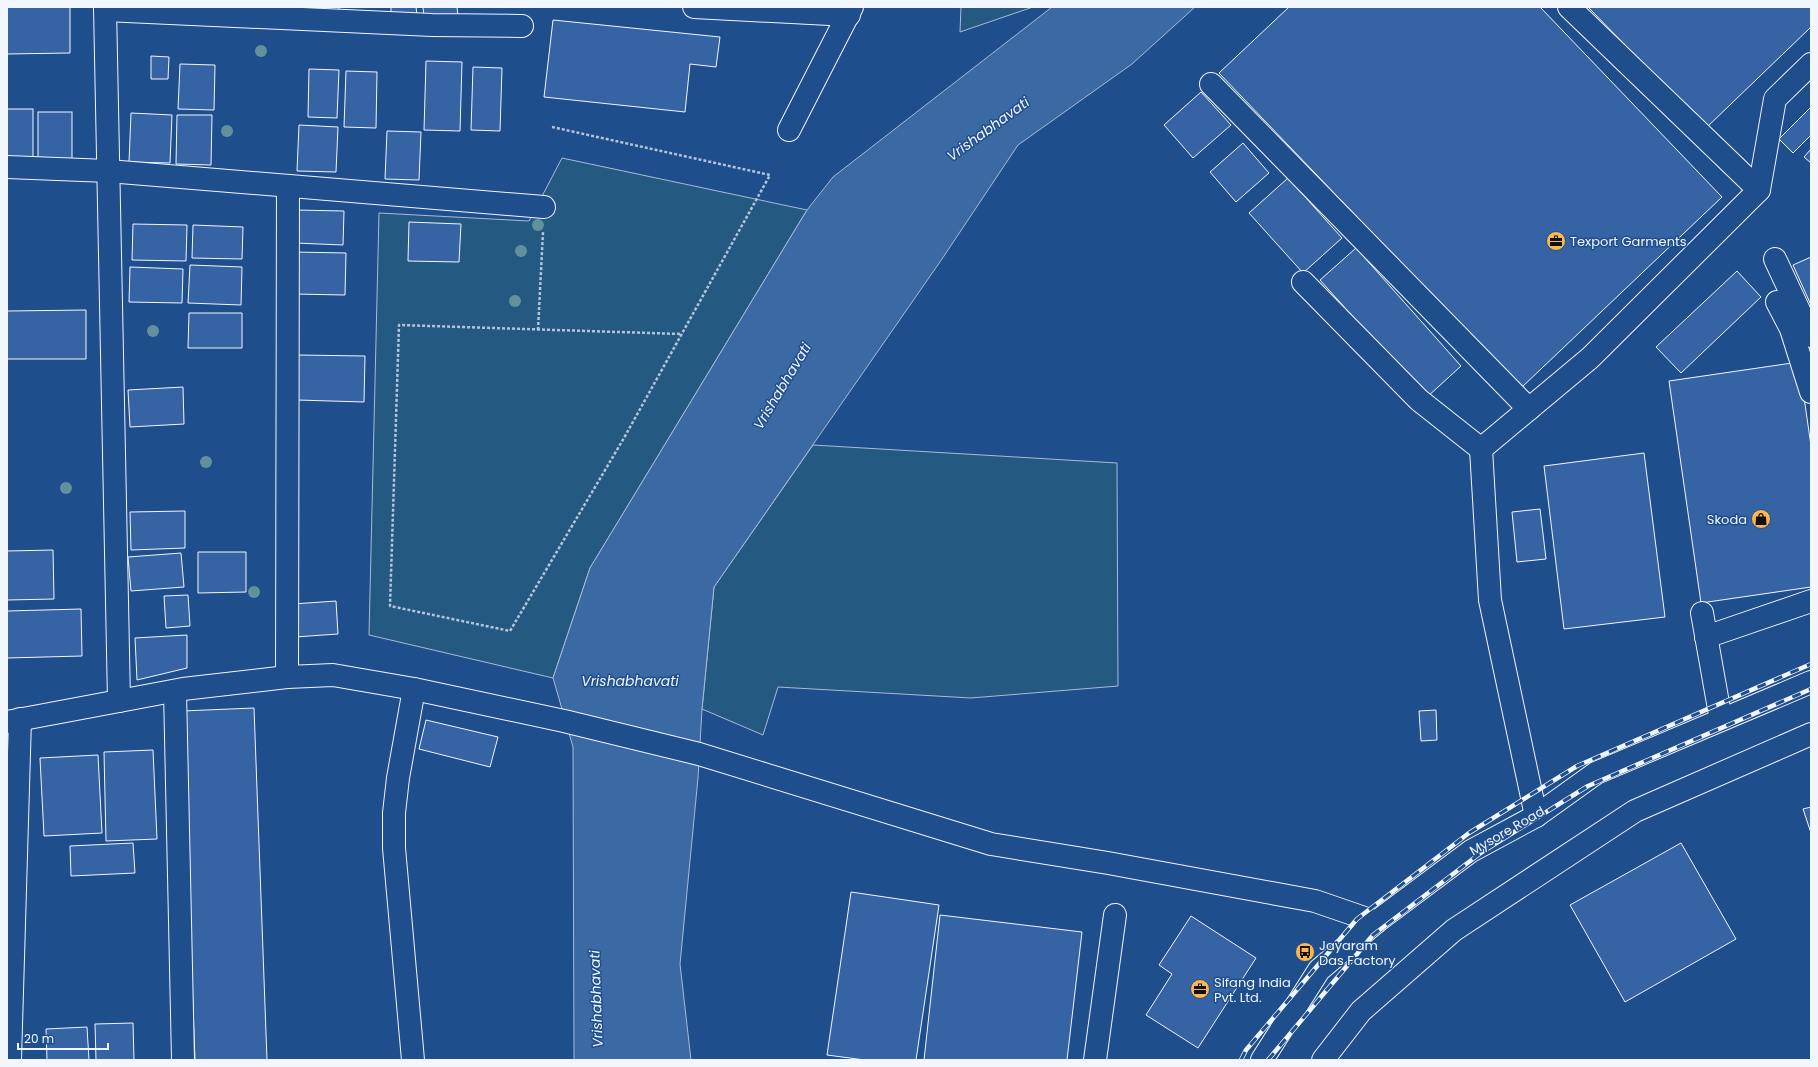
<svg xmlns="http://www.w3.org/2000/svg" width="1818" height="1067" font-family="Poppins,sans-serif">
  <style>
    .green { fill: #245a82; stroke: #a8bbd7 }
    .water { fill: #3b69a3; stroke: #a8bbd7 }
    .building { fill: #3563a3; stroke: #f2f6ff }
    .lines { fill: none; stroke-linecap: round; stroke-linejoin: round }
    .minor-casing { stroke: #f2f6ff; stroke-width: 24 }
    .highway-casing { stroke: #f2f6ff; stroke-width: 24 }
    .path { stroke: #b3c4dc; stroke-width: 2.5; stroke-dasharray: 3 2; stroke-linecap: butt }
    .minor { stroke: #1f4e8c; stroke-width: 22 }
    .highway { stroke: #1f4e8c; stroke-width: 22 }
    .rail-casing { stroke: #f2f6ff; stroke-width: 4.5 }
    .rail { stroke: #1f4e8c; stroke-width: 3; stroke-dasharray: 9; stroke-linecap: butt }
    .tree { fill: #61919a }
    .labels { text-anchor: middle; dominant-baseline: central; stroke-width: 3; stroke-linejoin: round; paint-order: stroke }
    .poi-label { font-size: 13px; fill: #f2f6ff; stroke: #1f4e8c; text-anchor: start }
    .street-label { font-size: 13px; fill: #f2f6ff; stroke: #1f4e8c }
    .water-label { font-size: 14px; font-style: italic; fill: #f2f6ff; stroke: #1f4e8c }
  </style>
  <rect width="100%" height="100%" fill="#1f4e8c"/>
  <g class="green">
    <polygon points="961,7 1033,7 960,32"/>
    <polygon points="562,158 807,210 590,568 553,678 369,635 379,213 529,221"/>
    <polygon points="813,445 1117,463 1118,686 971,698 778,687 763,735 702,709 714,587"/>
  </g>
  <polygon class="water" points="1052,7 1195,7 1132,64 1018,145 942,259 714,587 702,709 698,778 680,964 691,1060 574,1060 573,747 553,678 590,568 807,210 833,177"/>
  <g class="building">
    <polygon points="7,7 70,7 70,53 7,54"/>
    <polygon points="304,7 339,7 339,10 304,11"/>
    <polygon points="391,7 416,7 417,14 391,15"/>
    <polygon points="423,7 457,7 458,16 424,17"/>
    <polygon points="1289,7 1540,7 1722,197 1521,388 1219,73"/>
    <polygon points="1588,7 1811,7 1811,27 1706,128"/>
    <polygon points="553,20 720,37 716,67 690,64 685,112 544,97"/>
    <polygon points="151,56 169,57 168,79 151,79"/>
    <polygon points="426,61 462,62 460,131 424,130"/>
    <polygon points="180,64 215,65 214,110 178,109"/>
    <polygon points="473,67 502,68 500,131 471,130"/>
    <polygon points="309,69 339,70 337,118 308,117"/>
    <polygon points="346,71 377,72 376,128 344,127"/>
    <polygon points="1201,92 1231,125 1193,158 1164,125"/>
    <polygon points="1811,107 1811,135 1793,153 1779,139"/>
    <rect x="7" y="109" width="26" height="51"/>
    <rect x="38" y="112" width="34" height="50"/>
    <polygon points="131,113 172,115 170,163 129,162"/>
    <polygon points="177,115 212,115 211,165 176,164"/>
    <polygon points="299,125 338,127 336,172 297,171"/>
    <polygon points="387,131 421,132 419,180 385,179"/>
    <polygon points="1243,143 1269,173 1236,202 1210,172"/>
    <polygon points="1811,149 1811,163 1804,157"/>
    <polygon points="1288,178 1342,238 1303,273 1249,213"/>
    <polygon points="296,210 344,211 343,245 295,243"/>
    <polygon points="409,222 461,224 459,262 408,261"/>
    <polygon points="133,224 187,225 186,261 132,260"/>
    <polygon points="193,225 243,227 242,259 192,258"/>
    <polygon points="1356,248 1461,366 1426,398 1320,280"/>
    <polygon points="294,252 346,253 345,295 293,294"/>
    <polygon points="1811,257 1811,305 1793,265"/>
    <polygon points="190,265 242,267 241,305 188,303"/>
    <polygon points="130,267 183,269 182,303 129,302"/>
    <polygon points="1737,271 1761,297 1681,373 1656,347"/>
    <polygon points="86,310 86,359 7,359 7,311"/>
    <polygon points="189,313 242,313 242,348 188,348"/>
    <polygon points="298,355 365,356 364,402 297,400"/>
    <polygon points="1799,362 1811,446 1811,587 1701,603 1669,381"/>
    <polygon points="183,387 184,424 130,427 128,390"/>
    <polygon points="1644,453 1665,617 1564,629 1544,466"/>
    <polygon points="1540,509 1546,559 1517,562 1512,512"/>
    <polygon points="185,511 185,548 131,550 130,512"/>
    <polygon points="53,550 54,599 7,600 7,551"/>
    <polygon points="198,552 246,552 246,592 198,593"/>
    <polygon points="181,553 184,587 131,591 128,557"/>
    <polygon points="188,595 190,626 166,628 164,596"/>
    <polygon points="336,601 338,634 295,637 293,604"/>
    <polygon points="81,609 82,656 7,658 7,611"/>
    <polygon points="187,635 187,668 137,680 135,638"/>
    <polygon points="254,708 267,1060 195,1060 182,711"/>
    <polygon points="1436,710 1437,740 1421,741 1419,711"/>
    <polygon points="426,720 498,737 490,767 419,749"/>
    <polygon points="153,750 157,839 106,841 104,752"/>
    <polygon points="98,755 102,833 44,836 40,758"/>
    <polygon points="1811,807 1811,833 1803,809"/>
    <polygon points="133,843 135,873 71,876 70,846"/>
    <polygon points="1681,843 1736,939 1625,1002 1570,905"/>
    <polygon points="851,892 939,905 916,1060 865,1060 827,1055"/>
    <polygon points="940,915 1082,932 1067,1060 924,1060"/>
    <polygon points="1191,916 1256,958 1198,1048 1146,1015 1172,974 1159,965"/>
    <polygon points="133,1023 134,1060 96,1060 95,1024"/>
    <polygon points="87,1027 89,1060 47,1060 46,1029"/>
  </g>
  <g class="lines">
    <defs>
      <g id="minor">
        <polyline points="105,7 119,701"/>
        <polyline points="694,7 849,15"/>
        <polyline points="1569,7 1759,190"/>
        <polyline points="105,10 432,25 522,26"/>
        <polyline points="1211,84 1529,409"/>
        <polyline points="789,130 852,7"/>
        <polyline points="7,167 108,171 544,207"/>
        <polyline points="1775,259 1811,336"/>
        <polyline points="1303,282 1419,400 1481,449"/>
        <polyline points="1777,302 1791,329 1811,392"/>
        <polyline points="1702,613 1721,720"/>
        <polyline points="1706,637 1811,601"/>
        <polyline points="287,677 288,186"/>
        <polyline points="175,691 183,1060"/>
        <polyline points="7,722 183,689 287,677 333,675 414,689 564,721 699,754 991,844 1108,863 1315,901 1376,922"/>
        <polyline points="1536,816 1490,600 1481,449 1590,358 1759,190 1775,99 1811,64"/>
        <polyline points="10,1060 20,719"/>
        <polyline points="413,1060 394,848 394,813 398,778 414,689"/>
        <polyline points="1095,1060 1115,915"/>
      </g>
      <g id="highway">
        <polyline points="1262,1060 1319,970 1376,922 1471,851 1536,816 1596,773 1811,682"/>
        <polyline points="1323,1060 1361,1011 1454,930 1635,811 1811,734"/>
      </g>
    </defs>
    <use href="#minor" class="minor-casing"/>
    <use href="#highway" class="highway-casing"/>
    <g class="path">
      <polyline points="552,127 770,175 624,438 510,631 390,606 399,325 681,334"/>
      <polyline points="538,330 543,232"/>
    </g>
    <use href="#minor" class="minor"/>
    <use href="#highway" class="highway"/>
    <defs>
      <g id="rail">
        <polyline points="1241,1060 1246,1050 1357,919 1469,833 1577,766 1811,664"/>
        <polyline points="1268,1060 1373,935 1482,852 1588,786 1811,689"/>
      </g>
    </defs>
    <use href="#rail" class="rail-casing"/>
    <use href="#rail" class="rail"/>
  </g>
  <g class="tree">
    <circle cx="261" cy="51" r="6"/>
    <circle cx="227" cy="131" r="6"/>
    <circle cx="538" cy="225" r="6"/>
    <circle cx="521" cy="251" r="6"/>
    <circle cx="515" cy="301" r="6"/>
    <circle cx="153" cy="331" r="6"/>
    <circle cx="206" cy="462" r="6"/>
    <circle cx="66" cy="488" r="6"/>
    <circle cx="254" cy="592" r="6"/>
  </g>
  <defs>
    <symbol id="office-disc" viewBox="-11 -11 22 22"><circle r="9.5" fill="#ffb74d" stroke="#1f4e8c"/><path d="M-6-3h4V-5.5h4V-3h4V5H-6ZM-1-4.5V-3h2v-1.5ZM-6 0V1H6V0Z" fill="#111"/></symbol>
    <symbol id="shop-disc" viewBox="-11 -11 22 22"><circle r="9.5" fill="#ffb74d" stroke="#1f4e8c"/><path d="M-5-2.5h2.3a2.7 3.5 0 0 1 5.4 0H5L5.5 6h-11ZM-1.5-2.5h3a1.5 2.3 0 0 0-3 0Z" fill="#111"/></symbol>
    <symbol id="bus-disc" viewBox="-11 -11 22 22"><circle r="9.5" fill="#ffb74d" stroke="#1f4e8c"/><path d="M-5-6H5V4H4V6H2V4H-2V6H-4V4H-5ZM-3.5-4V0h7V-4ZM-3.5 1.2v1.5H-2V1.2ZM2 1.2v1.5H3.5V1.2Z" fill="#111"/></symbol>
  </defs>
  <g fill-rule="evenodd">
    <use href="#office-disc" x="1545" y="230" width="22" height="22"/>
    <use href="#shop-disc" x="1750" y="508" width="22" height="22"/>
    <use href="#bus-disc" x="1294" y="941" width="22" height="22"/>
    <use href="#office-disc" x="1189" y="978" width="22" height="22"/>
  </g>
  <g class="labels">
    <g class="poi-label">
      <text x="1570" y="241">Texport Garments</text>
      <text x="1747" y="519" text-anchor="end">Skoda</text>
      <text x="1319" y="945">Jayaram<tspan x="1319" dy="15">Das Factory</tspan></text>
      <text x="1214" y="982">Sifang India<tspan x="1214" dy="15">Pvt. Ltd.</tspan></text>
    </g>
    <g class="street-label">
      <text transform="translate(1507 831) rotate(-30)">Mysore Road</text>
    </g>
    <g class="water-label">
      <text transform="translate(988 129) rotate(-36)">Vrishabhavati</text>
      <text transform="translate(782 386) rotate(-59)">Vrishabhavati</text>
      <text x="630" y="681">Vrishabhavati</text>
      <text transform="translate(596 999) rotate(-92)">Vrishabhavati</text>
    </g>
  </g>
  <rect width="1818" height="1067" fill="none" stroke="#f2f6ff" stroke-width="16"/>
  <path d="M18 1043v6h90v-6" fill="none" stroke="#f2f6ff" stroke-width="2"/>
  <text x="24" y="1043" font-size="12" fill="#f2f6ff" stroke="#1f4e8c" stroke-width="3" paint-order="stroke">20 m</text>
</svg>
